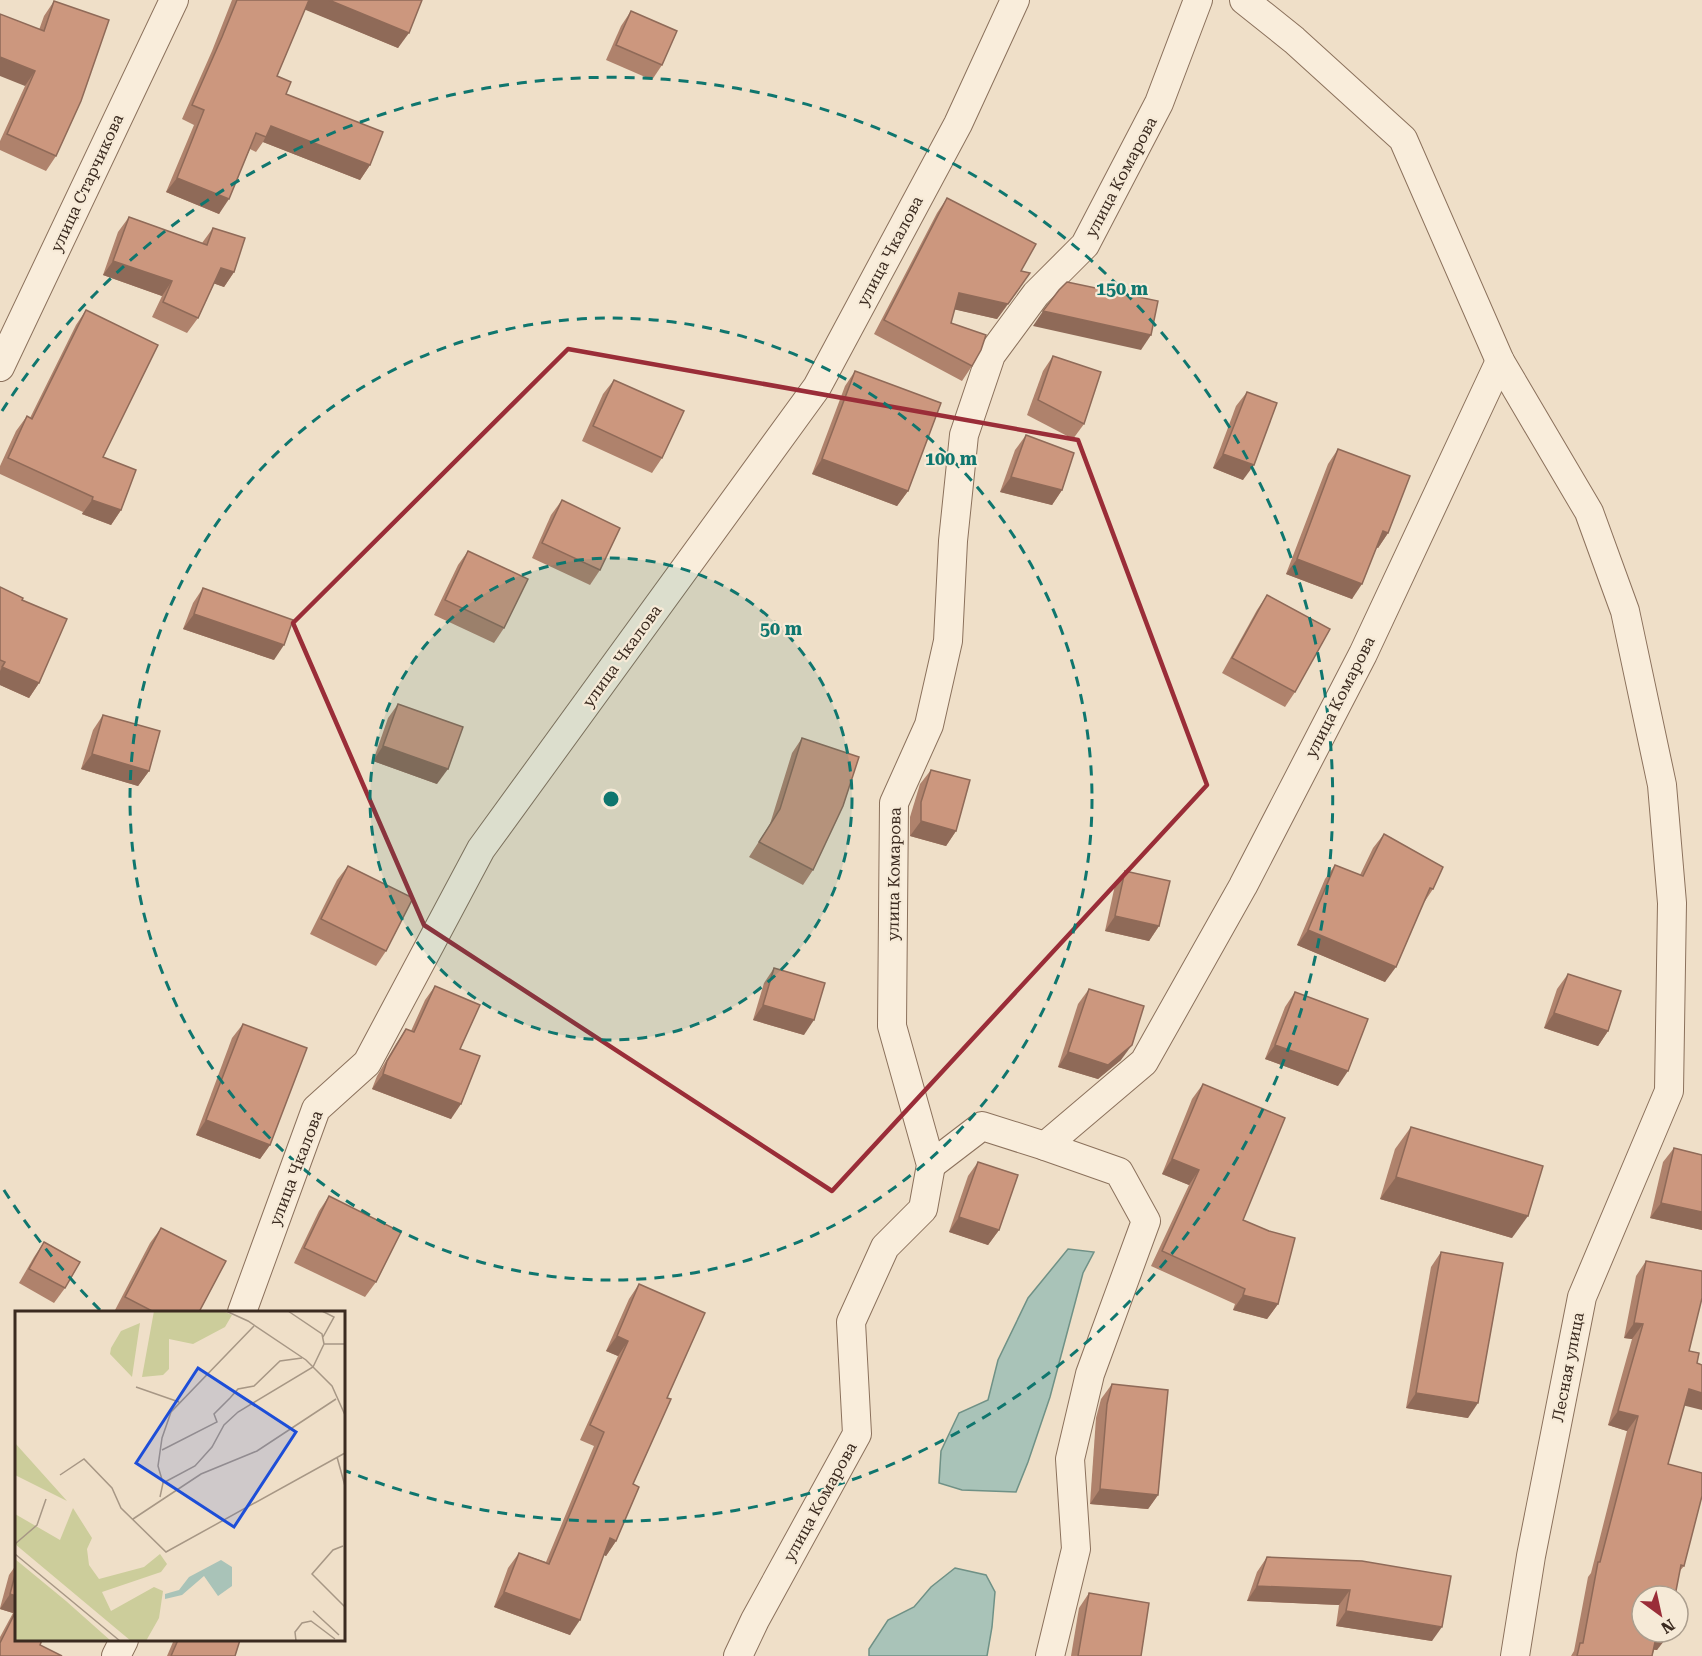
<svg xmlns="http://www.w3.org/2000/svg" width="1702" height="1656" font-family="'Roboto Serif',serif">
  <style>
    .water { fill: #a9c3b8; stroke: #6f9186; stroke-width: 1.5 }
    .lines { fill: none; stroke-linecap: round; stroke-linejoin: round }
    .street-casing { stroke: #8b715c; stroke-width: 30 }
    .street { stroke: #f9eddb; stroke-width: 28 }
    .wall { fill: #af826c }
    .shaded-wall { fill: #8f6a58 }
    .building { fill: #cc977e; stroke: #8f6a58; stroke-width: 1.5 }
    .marked { fill: none; stroke: #9a2d38; stroke-width: 4.5; stroke-linejoin: round }
    .ring { fill: none; stroke: #0f766e; stroke-width: 3; stroke-dasharray: 10 8 }
    .labels { text-anchor: middle; dominant-baseline: central; stroke-width: 4.5; stroke-linejoin: round; paint-order: stroke }
    .street-label { font-size: 16px; fill: #3b2b20; stroke: #f6ead7 }
    .inset-road { fill: none; stroke: #a79785; stroke-width: 1.5 }
    .view { fill: #1d4ed8; fill-opacity: 0.15; stroke: #1d4ed8; stroke-width: 3 }
    .inset-edge { fill: none; stroke: #3b2b20; stroke-width: 3 }
    .centre { fill: #0f766e; stroke: #f6ead7; stroke-width: 3 }
    .ring-label { font-size: 18px; text-anchor: middle; font-weight: bold; fill: #0f766e; stroke: #f6ead7; stroke-width: 4.5; stroke-linejoin: round; paint-order: stroke }
  </style>
  <rect width="100%" height="100%" fill="#efdfc8"/>
  <g class="water">
    <polygon points="1068,1249 1094,1252 1083,1273 1050,1397 1028,1462 1016,1492 962,1490 939,1483 941,1451 959,1413 988,1400 998,1360 1028,1298"/>
    <polygon points="955,1568 986,1575 995,1592 992,1627 987,1656 869,1656 869,1649 888,1620 914,1607 931,1587"/>
  </g>
  <g class="lines">
    <defs>
      <g id="street">
        <polyline points="1244,0 1294,40 1403,139 1500,361 1589,512 1625,611 1662,785 1672,903 1669,1091 1582,1297 1531,1556 1515,1656"/>
        <polyline points="0,367 174,0"/>
        <polyline points="931,1165 982,1126 1045,1146"/>
        <polyline points="242,1312 316,1109 367,1063 481,849 817,387 958,124 1015,0"/>
        <polyline points="116,1656 124,1640"/>
        <polyline points="738,1656 755,1620 857,1434 851,1322 885,1247 923,1209 931,1165 892,1026 894,803 929,725 948,641 953,541 964,435 991,355 1036,294 1085,245 1159,103 1198,0"/>
        <polyline points="1050,1656 1076,1549 1070,1459 1090,1374 1146,1221 1119,1172 1045,1146 1144,1062 1243,886 1363,654 1500,361"/>
      </g>
    </defs>
    <use href="#street" class="street-casing"/>
    <use href="#street" class="street"/>
  </g>
  <g class="wall">
    <polygon points="232,0 422,0 398,48 305,9 277,76 286,94 370,165 360,180 263,142 256,152 250,149 219,214 166,192 194,125 182,119 212,51"/>
    <polygon points="54,1 56,156 46,171 0,150 0,141 25,86 39,30 44,16"/>
    <polygon points="631,11 662,65 652,80 606,60 621,26"/>
    <polygon points="947,198 1021,271 1020,288 997,319 954,309 951,323 972,366 962,381 874,334 937,213"/>
    <polygon points="129,217 202,243 213,228 234,272 224,287 213,283 198,318 187,333 152,317 162,296 103,275 118,232"/>
    <polygon points="86,310 103,457 121,510 111,525 82,514 83,512 0,474 0,466 16,431 27,416 30,418 76,325"/>
    <polygon points="1053,356 1084,424 1073,439 1027,415 1043,371"/>
    <polygon points="855,371 908,491 897,506 812,474 845,386"/>
    <polygon points="614,380 662,458 652,473 582,441 603,394"/>
    <polygon points="1247,392 1243,480 1213,468 1236,406"/>
    <polygon points="1026,435 1062,490 1052,505 1000,492 1015,450"/>
    <polygon points="1338,449 1388,533 1378,548 1377,547 1352,599 1286,574 1328,464"/>
    <polygon points="562,500 600,570 590,585 532,558 551,515"/>
    <polygon points="468,551 504,628 494,643 434,615 458,565"/>
    <polygon points="0,587 22,600 39,683 29,698 0,685"/>
    <polygon points="203,588 274,660 183,629 193,603"/>
    <polygon points="1267,595 1295,692 1285,707 1222,673 1257,610"/>
    <polygon points="398,704 437,784 373,761 388,718"/>
    <polygon points="103,715 149,771 138,786 81,769 93,730"/>
    <polygon points="802,738 813,870 803,885 749,857 770,824 792,753"/>
    <polygon points="931,770 956,831 946,846 910,836 910,817 920,784"/>
    <polygon points="1384,834 1433,889 1423,904 1385,982 1297,945 1325,879 1335,865 1360,875 1373,848"/>
    <polygon points="348,866 386,951 376,966 310,934 337,880"/>
    <polygon points="1125,871 1159,926 1149,941 1105,931 1115,885"/>
    <polygon points="774,968 804,1035 753,1020 764,983"/>
    <polygon points="1568,974 1608,1031 1598,1046 1544,1028 1557,989"/>
    <polygon points="435,986 460,1049 451,1119 372,1089 377,1076 396,1044 406,1029 411,1031 425,1000"/>
    <polygon points="1089,989 1121,1060 1098,1079 1058,1067 1078,1004"/>
    <polygon points="1295,992 1338,1086 1265,1059 1285,1007"/>
    <polygon points="243,1024 270,1145 260,1159 196,1135 232,1038"/>
    <polygon points="1203,1084 1243,1220 1278,1304 1267,1319 1233,1310 1235,1304 1151,1266 1189,1185 1162,1174 1192,1099"/>
    <polygon points="1411,1127 1512,1238 1380,1199 1395,1149"/>
    <polygon points="1674,1148 1702,1155 1702,1230 1650,1218 1663,1162"/>
    <polygon points="978,1162 999,1230 988,1245 949,1232 968,1176"/>
    <polygon points="329,1196 376,1282 365,1297 294,1263 319,1211"/>
    <polygon points="161,1228 199,1312 114,1312 150,1243"/>
    <polygon points="44,1242 65,1288 54,1303 19,1283 34,1257"/>
    <polygon points="1441,1252 1468,1418 1406,1408 1431,1267"/>
    <polygon points="1646,1261 1689,1351 1684,1406 1668,1464 1684,1566 1679,1572 1657,1650 1654,1650 1652,1656 1571,1656 1574,1651 1588,1577 1591,1573 1627,1431 1608,1425 1632,1339 1624,1338 1636,1276"/>
    <polygon points="639,1284 667,1398 633,1484 616,1541 606,1556 604,1555 570,1635 494,1607 508,1568 519,1553 546,1562 594,1446 580,1440 618,1356 606,1351 629,1299"/>
    <polygon points="1112,1384 1158,1495 1148,1509 1090,1504 1096,1418 1101,1399"/>
    <polygon points="1267,1557 1451,1576 1432,1641 1336,1626 1339,1605 1247,1601 1257,1572"/>
    <polygon points="16,1565 16,1640 40,1645 0,1656 0,1637 13,1613 0,1609 0,1608 9,1575"/>
    <polygon points="1089,1593 1141,1656 1071,1656 1079,1608"/>
    <polygon points="171,1640 240,1640 235,1656 167,1656 173,1642 170,1642"/>
  </g>
  <g class="shaded-wall">
    <polygon points="307,0 329,0 409,33 398,48 301,8"/>
    <polygon points="0,57 35,71 25,86 0,76"/>
    <polygon points="271,126 370,165 360,180 263,142"/>
    <polygon points="177,178 229,199 219,214 166,192"/>
    <polygon points="113,261 172,281 162,296 103,275"/>
    <polygon points="221,268 234,272 224,287 210,282"/>
    <polygon points="1030,273 997,319 948,308 959,293"/>
    <polygon points="1043,311 1151,335 1141,350 1033,326"/>
    <polygon points="1223,454 1254,465 1243,480 1213,468"/>
    <polygon points="822,459 908,491 897,506 812,474"/>
    <polygon points="1011,477 1062,490 1052,505 1000,492"/>
    <polygon points="92,500 121,510 111,525 82,514"/>
    <polygon points="1383,531 1388,533 1378,548 1373,546"/>
    <polygon points="1297,559 1362,584 1352,599 1286,574"/>
    <polygon points="194,614 284,645 274,660 183,629"/>
    <polygon points="2,667 39,683 29,698 0,685 0,671"/>
    <polygon points="383,746 448,769 437,784 373,761"/>
    <polygon points="92,754 149,771 138,786 81,769"/>
    <polygon points="921,821 956,831 946,846 910,836"/>
    <polygon points="1115,916 1159,926 1149,941 1105,931"/>
    <polygon points="1308,930 1396,967 1385,982 1297,945"/>
    <polygon points="763,1005 814,1020 804,1035 753,1020"/>
    <polygon points="1554,1013 1608,1031 1598,1046 1544,1028"/>
    <polygon points="1132,1045 1121,1060 1098,1079 1058,1067 1068,1052"/>
    <polygon points="1275,1045 1348,1071 1338,1086 1265,1059"/>
    <polygon points="383,1074 461,1104 451,1119 372,1089"/>
    <polygon points="206,1120 270,1145 260,1159 196,1135"/>
    <polygon points="1172,1159 1199,1170 1189,1185 1162,1174"/>
    <polygon points="1396,1177 1528,1216 1512,1238 1380,1199"/>
    <polygon points="1661,1203 1702,1212 1702,1230 1650,1218"/>
    <polygon points="959,1217 999,1230 988,1245 949,1232"/>
    <polygon points="1243,1295 1278,1304 1267,1319 1233,1310"/>
    <polygon points="1634,1323 1643,1324 1632,1339 1624,1338"/>
    <polygon points="617,1336 628,1341 618,1356 606,1351"/>
    <polygon points="1689,1389 1702,1393 1702,1410 1678,1404"/>
    <polygon points="1416,1393 1478,1403 1468,1418 1406,1408"/>
    <polygon points="1618,1411 1638,1416 1627,1431 1608,1425"/>
    <polygon points="1100,1489 1158,1495 1148,1509 1090,1504"/>
    <polygon points="610,1538 616,1541 606,1556 600,1553"/>
    <polygon points="1257,1586 1350,1590 1339,1605 1247,1601"/>
    <polygon points="504,1592 580,1620 570,1635 494,1607"/>
    <polygon points="10,1594 16,1596 16,1607 13,1613 0,1609"/>
    <polygon points="1346,1611 1442,1627 1432,1641 1336,1626"/>
    <polygon points="1657,1633 1668,1636 1657,1650 1646,1648"/>
  </g>
  <g class="building">
    <polygon points="237,0 309,0 277,76 291,82 286,94 383,132 370,165 271,126 266,137 256,133 229,199 177,178 204,110 192,105 222,37"/>
    <polygon points="329,0 422,0 409,33"/>
    <polygon points="54,1 109,20 81,101 56,156 7,134 35,71 0,57 0,14 44,31"/>
    <polygon points="631,11 677,31 662,65 616,45"/>
    <polygon points="947,198 1036,244 1021,271 1030,273 1008,304 959,293 951,323 986,335 981,350 972,366 884,320"/>
    <polygon points="129,217 207,245 213,228 245,238 234,272 221,268 198,318 163,302 172,281 113,261"/>
    <polygon points="1067,282 1158,301 1151,335 1043,311 1059,290"/>
    <polygon points="86,310 158,345 103,457 136,470 121,510 92,500 93,497 8,458 27,416 32,419"/>
    <polygon points="1053,356 1101,372 1084,424 1038,400"/>
    <polygon points="855,371 941,403 908,491 822,459"/>
    <polygon points="614,380 684,411 662,458 593,426"/>
    <polygon points="1247,392 1277,403 1254,465 1223,454"/>
    <polygon points="1026,435 1074,453 1062,490 1011,477"/>
    <polygon points="1338,449 1410,476 1388,533 1383,531 1362,584 1297,559"/>
    <polygon points="562,500 620,528 600,570 542,543"/>
    <polygon points="468,551 528,579 504,628 445,600"/>
    <polygon points="0,587 23,598 22,600 67,619 39,683 2,667 5,662 0,660"/>
    <polygon points="203,588 293,620 284,645 194,614"/>
    <polygon points="1267,595 1330,629 1295,692 1232,658"/>
    <polygon points="398,704 463,727 448,769 383,746"/>
    <polygon points="103,715 160,731 149,771 92,754"/>
    <polygon points="802,738 859,757 843,806 813,870 759,842 780,809"/>
    <polygon points="931,770 970,780 956,831 921,821 921,802"/>
    <polygon points="1384,834 1443,867 1433,889 1430,888 1396,967 1308,930 1335,865 1363,876"/>
    <polygon points="348,866 413,898 386,951 321,919"/>
    <polygon points="1125,871 1170,881 1159,926 1115,916"/>
    <polygon points="774,968 825,983 814,1020 763,1005"/>
    <polygon points="1568,974 1621,991 1608,1031 1554,1013"/>
    <polygon points="435,986 480,1005 460,1049 480,1056 461,1104 383,1074 387,1061 406,1029 414,1032"/>
    <polygon points="1089,989 1144,1006 1132,1045 1108,1065 1068,1052"/>
    <polygon points="1295,992 1368,1019 1348,1071 1275,1045"/>
    <polygon points="243,1024 307,1048 270,1145 206,1120"/>
    <polygon points="1203,1084 1285,1118 1243,1220 1269,1231 1295,1238 1278,1304 1243,1295 1245,1289 1162,1251 1199,1170 1172,1159"/>
    <polygon points="1411,1127 1543,1166 1528,1216 1396,1177"/>
    <polygon points="1674,1148 1702,1155 1702,1212 1661,1203"/>
    <polygon points="978,1162 1018,1175 999,1230 959,1217"/>
    <polygon points="329,1196 401,1232 376,1282 304,1248"/>
    <polygon points="161,1228 226,1261 199,1312 154,1312 125,1297"/>
    <polygon points="44,1242 80,1262 65,1288 29,1269"/>
    <polygon points="1441,1252 1503,1263 1478,1403 1416,1393"/>
    <polygon points="1646,1261 1702,1271 1702,1298 1689,1351 1699,1353 1697,1363 1702,1365 1702,1393 1689,1389 1668,1464 1702,1473 1702,1496 1684,1566 1681,1565 1675,1596 1642,1596 1642,1632 1668,1632 1668,1636 1657,1633 1652,1656 1577,1656 1580,1643 1583,1643 1598,1562 1600,1562 1638,1416 1618,1411 1643,1324 1634,1323"/>
    <polygon points="639,1284 705,1313 667,1398 671,1399 633,1484 639,1487 616,1541 610,1538 580,1620 504,1592 519,1553 549,1564 604,1432 590,1425 628,1341 617,1336"/>
    <polygon points="1112,1384 1168,1390 1158,1495 1100,1489 1107,1404"/>
    <polygon points="1267,1557 1362,1561 1451,1576 1442,1627 1346,1611 1350,1590 1257,1586"/>
    <polygon points="16,1571 16,1596 10,1594"/>
    <polygon points="1089,1593 1149,1603 1141,1656 1078,1656"/>
    <polygon points="16,1611 16,1640 42,1640 40,1645 62,1656 0,1656 0,1643"/>
    <polygon points="178,1640 240,1640 235,1656 171,1656"/>
  </g>
  <path class="marked" d="M568 349 1078 440 1207 785 832 1191 424 925 293 623Z"/>
  <circle cx="611" cy="799" r="241" fill="#0f766e" fill-opacity=".12"/>
  <g class="ring">
    <circle cx="611" cy="799" r="241"/>
    <circle cx="611" cy="799" r="481"/>
    <path d="M100 1310A722 722 0 0 1 2 1187M2 411A722 722 0 1 1 346 1471"/>
  </g>
  <g class="labels">
    <g class="street-label">
      <text transform="translate(1121 177) rotate(-62)">улица Комарова</text>
      <text transform="translate(87 183) rotate(-65)">улица Старчикова</text>
      <text transform="translate(890 251) rotate(-62)">улица Чкалова</text>
      <text transform="translate(622 656) rotate(-54)">улица Чкалова</text>
      <text transform="translate(1340 697) rotate(-63)">улица Комарова</text>
      <text transform="translate(894 874) rotate(-89)">улица Комарова</text>
      <text transform="translate(296 1168) rotate(-69)">улица Чкалова</text>
      <text transform="translate(1568 1367) rotate(-79)">Лесная улица</text>
      <text transform="translate(820 1502) rotate(-61)">улица Комарова</text>
    </g>
  </g>
  <g transform="translate(15 1311)">
    <rect width="330" height="330" fill="#efdfc8"/>
    <path d="M139 0H208L217 4 210 16 178 33 154 28V58L148 64 127 66ZM125 12 117 66 95 43 96 37 106 20ZM0 132 52 190 0 164ZM58 197 77 227 72 238 74 254 84 268 129 256 145 243 152 253 146 261 87 281 96 300 139 276 148 280 144 307 131 330H116L0 233V203L45 229ZM0 248 51 290 96 330H0Z" fill="#cccd9b"/>
    <path d="M206 249 217 256V275L203 285 189 265 167 284 150 288V283L164 279 174 266Z" fill="#a9c3b8"/>
    <path class="inset-road" d="M211 0 233 10 291 49 317 75 330 104M273 0 307 23 309 33M307 0 319 6 308 26M309 33H330M121 76 164 91M147 139 202 111 199 103 215 87 223 78 239 75 265 50 287 47M322 146 330 175M45 164 69 148 97 177 106 197 151 241 330 142M148 172 180 155 197 136 209 114 223 101 298 56 309 33M145 186 148 172 143 155 147 127 156 101 239 15M118 208 186 163 242 140 321 88M0 233 22 214 31 188M328 235 318 239 297 263 330 296M0 243 105 330M298 300 324 324M281 330 280 321 287 312 296 310 320 328"/>
    <path class="view" d="M183 57 281 121 219 216 121 152Z"/>
    <rect width="330" height="330" class="inset-edge"/>
  </g>
  <circle cx="611" cy="799" r="9" class="centre"/>
  <g class="ring-label">
    <text x="1122" y="295">150 m</text>
    <text x="951" y="465">100 m</text>
    <text x="781" y="635">50 m</text>
  </g>
  <g transform="translate(1660 1614) rotate(147)"><circle r="28" fill="#f6ead7" stroke="#ab9e8e" stroke-width="1.5"/>
  <path d="M0-4.5L10 22L0 15L-10 22Z" fill="#9a2d38"/>
  <text y="-9" font-size="16" font-weight="bold" text-anchor="middle" fill="#3b2b20">N</text>
  </g>
</svg>
